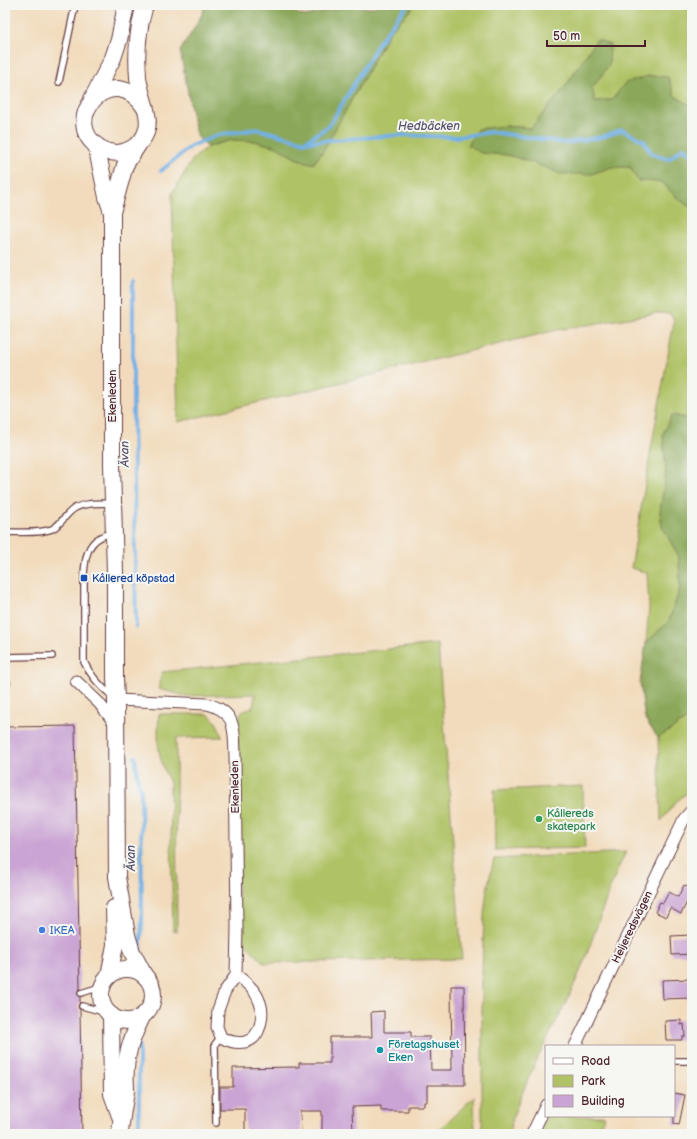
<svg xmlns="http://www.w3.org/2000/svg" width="697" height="1139" font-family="'Balsamiq Sans',sans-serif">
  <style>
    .green { fill: #afc265; stroke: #7c7048 }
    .forest { fill: #8ba85a; stroke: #6a6442 }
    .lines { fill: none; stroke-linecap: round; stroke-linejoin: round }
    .stream { stroke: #72b0e5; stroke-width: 4 }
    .building { fill: #caa4d4 }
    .lane-casing { stroke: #633b41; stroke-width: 8 }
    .street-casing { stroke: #633b41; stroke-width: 13 }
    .secondary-casing { stroke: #633b41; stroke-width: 18 }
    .lane { stroke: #fff; stroke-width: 5.5 }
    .street { stroke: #fff; stroke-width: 11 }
    .secondary { stroke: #fff; stroke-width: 16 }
    .transit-dot { fill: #1a4fb4; stroke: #f6f6f2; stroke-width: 1.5 }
    .leisure-dot { fill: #2e9e5b; stroke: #f6f6f2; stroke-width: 1.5 }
    .shop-dot { fill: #3f7fe0; stroke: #f6f6f2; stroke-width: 1.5 }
    .culture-dot { fill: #0f9aa8; stroke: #f6f6f2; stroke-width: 1.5 }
    .labels { text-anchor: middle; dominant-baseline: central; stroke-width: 4; stroke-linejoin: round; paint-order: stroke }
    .street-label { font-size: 11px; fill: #4a1f2b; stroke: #f6f6f2 }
    .transit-label { font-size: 11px; fill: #164399; stroke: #f6f6f2; text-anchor: start }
    .leisure-label { font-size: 11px; fill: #27864d; stroke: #f6f6f2; text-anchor: start }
    .shop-label { font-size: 11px; fill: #366cbe; stroke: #f6f6f2; text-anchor: start }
    .culture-label { font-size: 11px; fill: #0d838f; stroke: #f6f6f2; text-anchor: start }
    .water-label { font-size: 12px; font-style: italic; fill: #58526c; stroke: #f6f6f2 }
  </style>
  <rect width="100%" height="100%" fill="#f6f6f2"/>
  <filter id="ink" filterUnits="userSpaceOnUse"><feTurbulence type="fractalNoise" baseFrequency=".025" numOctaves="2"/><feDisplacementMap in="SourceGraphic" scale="8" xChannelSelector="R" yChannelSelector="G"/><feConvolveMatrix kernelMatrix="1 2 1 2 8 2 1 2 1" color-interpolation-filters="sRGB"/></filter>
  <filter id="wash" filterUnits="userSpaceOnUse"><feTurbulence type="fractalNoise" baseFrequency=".012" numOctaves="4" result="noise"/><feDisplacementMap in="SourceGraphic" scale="16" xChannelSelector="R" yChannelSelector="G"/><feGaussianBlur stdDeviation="0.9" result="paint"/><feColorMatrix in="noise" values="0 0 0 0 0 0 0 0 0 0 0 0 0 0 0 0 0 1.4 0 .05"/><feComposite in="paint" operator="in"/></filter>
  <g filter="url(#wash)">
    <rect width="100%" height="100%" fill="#f2dbbc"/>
    <g class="green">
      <polygon points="415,5 692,5 692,106 675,97 668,77 648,76 612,100 595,101 592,88 609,65 597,39 565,87 531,128 504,126 481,153 508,155 534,163 592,174 611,167 630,167 638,181 662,182 674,195 692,209 692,419 672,415 663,434 666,472 660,512 662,526 679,557 680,588 669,621 646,643 649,606 647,573 631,568 651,449 674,321 671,314 658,313 557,330 178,422 172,193 193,159 207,147 232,140 254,141 277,147 295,158 313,164 323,151 341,119 390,31"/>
      <polygon points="438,644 462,959 264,963 238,936 238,725 241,712 253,707 255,694 186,696 158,689 162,672"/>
      <path d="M159 714H208C217 721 219 727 222 737L176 738 177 932 173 931 170 783C157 756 157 743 159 714Z"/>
      <polygon points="692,716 692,789 677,801 661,821 658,738"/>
      <polygon points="583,786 585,848 495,850 494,790"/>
      <path d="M626 852C606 891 596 935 578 976 561 1016 538 1053 522 1094 516 1107 511 1120 510 1134H482V974L484 915 487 889 494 859Z"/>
      <polygon points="474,1097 475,1134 434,1134"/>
      <polygon points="546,1116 605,1116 596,1134 535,1134"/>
    </g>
    <g class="forest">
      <polygon points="206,5 272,5 305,16 351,5 370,8 379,5 415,5 390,31 341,119 323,151 313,164 295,158 277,147 254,141 232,140 207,147 196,135 180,51 198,22"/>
      <polygon points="597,39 610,45 609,65 592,88 595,101 612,100 625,83 648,76 668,77 675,96 692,106 692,209 674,195 662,182 638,181 630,167 611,167 592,174 560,174 534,163 508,155 481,153 468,145 477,129 504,126 531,128 565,87"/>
      <polygon points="672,415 692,419 692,716 658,738 645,719 640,683 646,643 669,621 680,588 679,557 662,526 660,512 666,472 663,434"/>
    </g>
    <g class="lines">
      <g class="stream">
        <polyline points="306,141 329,126 380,41 407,5"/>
        <polyline points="161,171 191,146 218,135 257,129 305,142 401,135 456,137 492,132 566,143 602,137 622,130 643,140 652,154 669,159 683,148 692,154"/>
        <polyline points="133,281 133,409 136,627"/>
        <polyline points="135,757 138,781 141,790 142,922 140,956"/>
        <polyline points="139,1134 139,1045"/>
      </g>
    </g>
    <g id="blocks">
      <g class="building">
        <polygon points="75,726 80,989 77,992 80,997 80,1002 78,1007 80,1010 82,1134 5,1134 5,727"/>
        <polygon points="684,885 692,889 692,892 681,914 670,908 666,917 655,912 660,902 663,903 669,892 678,897"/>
        <polygon points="692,935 692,954 672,955 671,936"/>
        <polygon points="692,979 692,998 663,999 662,980"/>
        <polygon points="451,986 464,986 465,1085 427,1085 427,1102 424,1102 424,1106 408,1106 408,1111 381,1111 381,1106 352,1107 353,1134 322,1134 322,1111 300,1111 301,1134 245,1134 245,1109 220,1109 220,1087 233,1087 233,1068 299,1067 299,1063 330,1063 330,1037 372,1037 371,1012 384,1011 384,1032 411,1032 411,1037 430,1037 431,1070 452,1070"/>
        <polygon points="681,1020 681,1025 684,1024 685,1036 682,1036 682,1040 666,1040 665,1021"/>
        <polygon points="674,1093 685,1095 679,1125 674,1124"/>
      </g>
    </g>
  </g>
  <g filter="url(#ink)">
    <use href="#blocks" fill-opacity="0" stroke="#633b41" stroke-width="1"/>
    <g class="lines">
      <defs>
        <g id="lane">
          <polyline points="59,82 75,5"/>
          <path d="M5 532C18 532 40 534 52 529 62 524 66 513 75 508 86 502 100 504 112 503"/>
          <path d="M112 532C107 534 99 537 95 541 86 549 85 563 84 574V662C91 677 101 687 113 697"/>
          <polyline points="7,657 52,656"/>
          <polyline points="5,683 7,683"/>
          <polyline points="81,993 94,989 106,981"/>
          <polyline points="82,1006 108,1013"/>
          <polyline points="674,1061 689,1061"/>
          <polyline points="216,1123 215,1044 221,1037"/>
        </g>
        <g id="street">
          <polyline points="76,681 99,703 116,725"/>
          <path d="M116 700 207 704C237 711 234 731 235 757L237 927 236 975 225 991 218 1010 217 1027 221 1037C228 1041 236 1044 245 1042 261 1039 265 1013 259 1000 255 989 245 982 236 975"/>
          <polyline points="575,1046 684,819 692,810"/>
          <polyline points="532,1134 546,1105"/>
        </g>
        <g id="secondary">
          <path d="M145 5C138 28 136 54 138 77 140 99 157 122 141 141 136 147 130 150 123 152 115 154 106 152 100 148 57 122 112 57 145 108"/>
          <polyline points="92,99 113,58 119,40 126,5"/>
          <polyline points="96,145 107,197 112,212"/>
          <polyline points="138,145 125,165 112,212 112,465 115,572 115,677 116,700 117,877 127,935 132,952 144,975"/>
          <circle cx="127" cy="995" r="26"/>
          <polyline points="109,976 115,945 114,908"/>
          <polyline points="111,1015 112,1094 120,1116"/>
          <path d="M120 1134C121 1119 124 1105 126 1091 126 1083 125 1076 126 1069 127 1049 134 1033 143 1015"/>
        </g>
      </defs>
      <use href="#lane" class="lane-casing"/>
      <use href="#street" class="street-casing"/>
      <use href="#secondary" class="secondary-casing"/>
      <use href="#lane" class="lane"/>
      <use href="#street" class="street"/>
      <use href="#secondary" class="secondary"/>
    </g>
  </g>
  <rect class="transit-dot" x="80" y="574" width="8" height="8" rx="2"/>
  <circle class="leisure-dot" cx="539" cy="819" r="4"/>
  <circle class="shop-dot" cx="42" cy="930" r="4"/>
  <circle class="culture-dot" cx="380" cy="1050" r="4"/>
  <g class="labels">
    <g class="street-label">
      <text transform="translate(112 396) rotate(-90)">Ekenleden</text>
      <text transform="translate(235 787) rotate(-91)">Ekenleden</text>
      <text transform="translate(632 927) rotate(-64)">Heljeredsvägen</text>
    </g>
    <g class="transit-label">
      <text x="92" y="578">Kållered köpstad</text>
    </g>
    <g class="leisure-label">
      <text x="547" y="813">Kållereds<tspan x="547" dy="13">skatepark</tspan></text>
    </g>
    <g class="shop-label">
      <text x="50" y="930">IKEA</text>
    </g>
    <g class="culture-label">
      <text x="388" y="1044">Företagshuset<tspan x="388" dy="13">Eken</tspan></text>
    </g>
    <g class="water-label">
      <text x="429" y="126">Hedbäcken</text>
      <text transform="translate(125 454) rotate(-91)">Ävan</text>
      <text transform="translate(131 858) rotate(-90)">Ävan</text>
    </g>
  </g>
  <rect width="697" height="1139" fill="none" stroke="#f6f6f2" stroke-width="20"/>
  <rect x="545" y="1045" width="130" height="72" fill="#f6f6f2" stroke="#b1a0a2"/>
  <rect x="553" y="1058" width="20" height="6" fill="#ffffff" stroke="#b1a0a2"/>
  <text x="581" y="1065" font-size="12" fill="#4a1f2b">Road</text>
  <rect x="553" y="1075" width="20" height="12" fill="#afc265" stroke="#b1a0a2"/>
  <text x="581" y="1085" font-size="12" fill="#4a1f2b">Park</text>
  <rect x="553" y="1095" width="20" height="12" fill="#caa4d4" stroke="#b1a0a2"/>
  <text x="581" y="1105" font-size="12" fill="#4a1f2b">Building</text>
  <path d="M547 40v6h98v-6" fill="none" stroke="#4a1f2b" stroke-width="2"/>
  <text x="553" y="40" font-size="12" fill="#4a1f2b" stroke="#f6f6f2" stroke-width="3" paint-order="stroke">50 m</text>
</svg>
